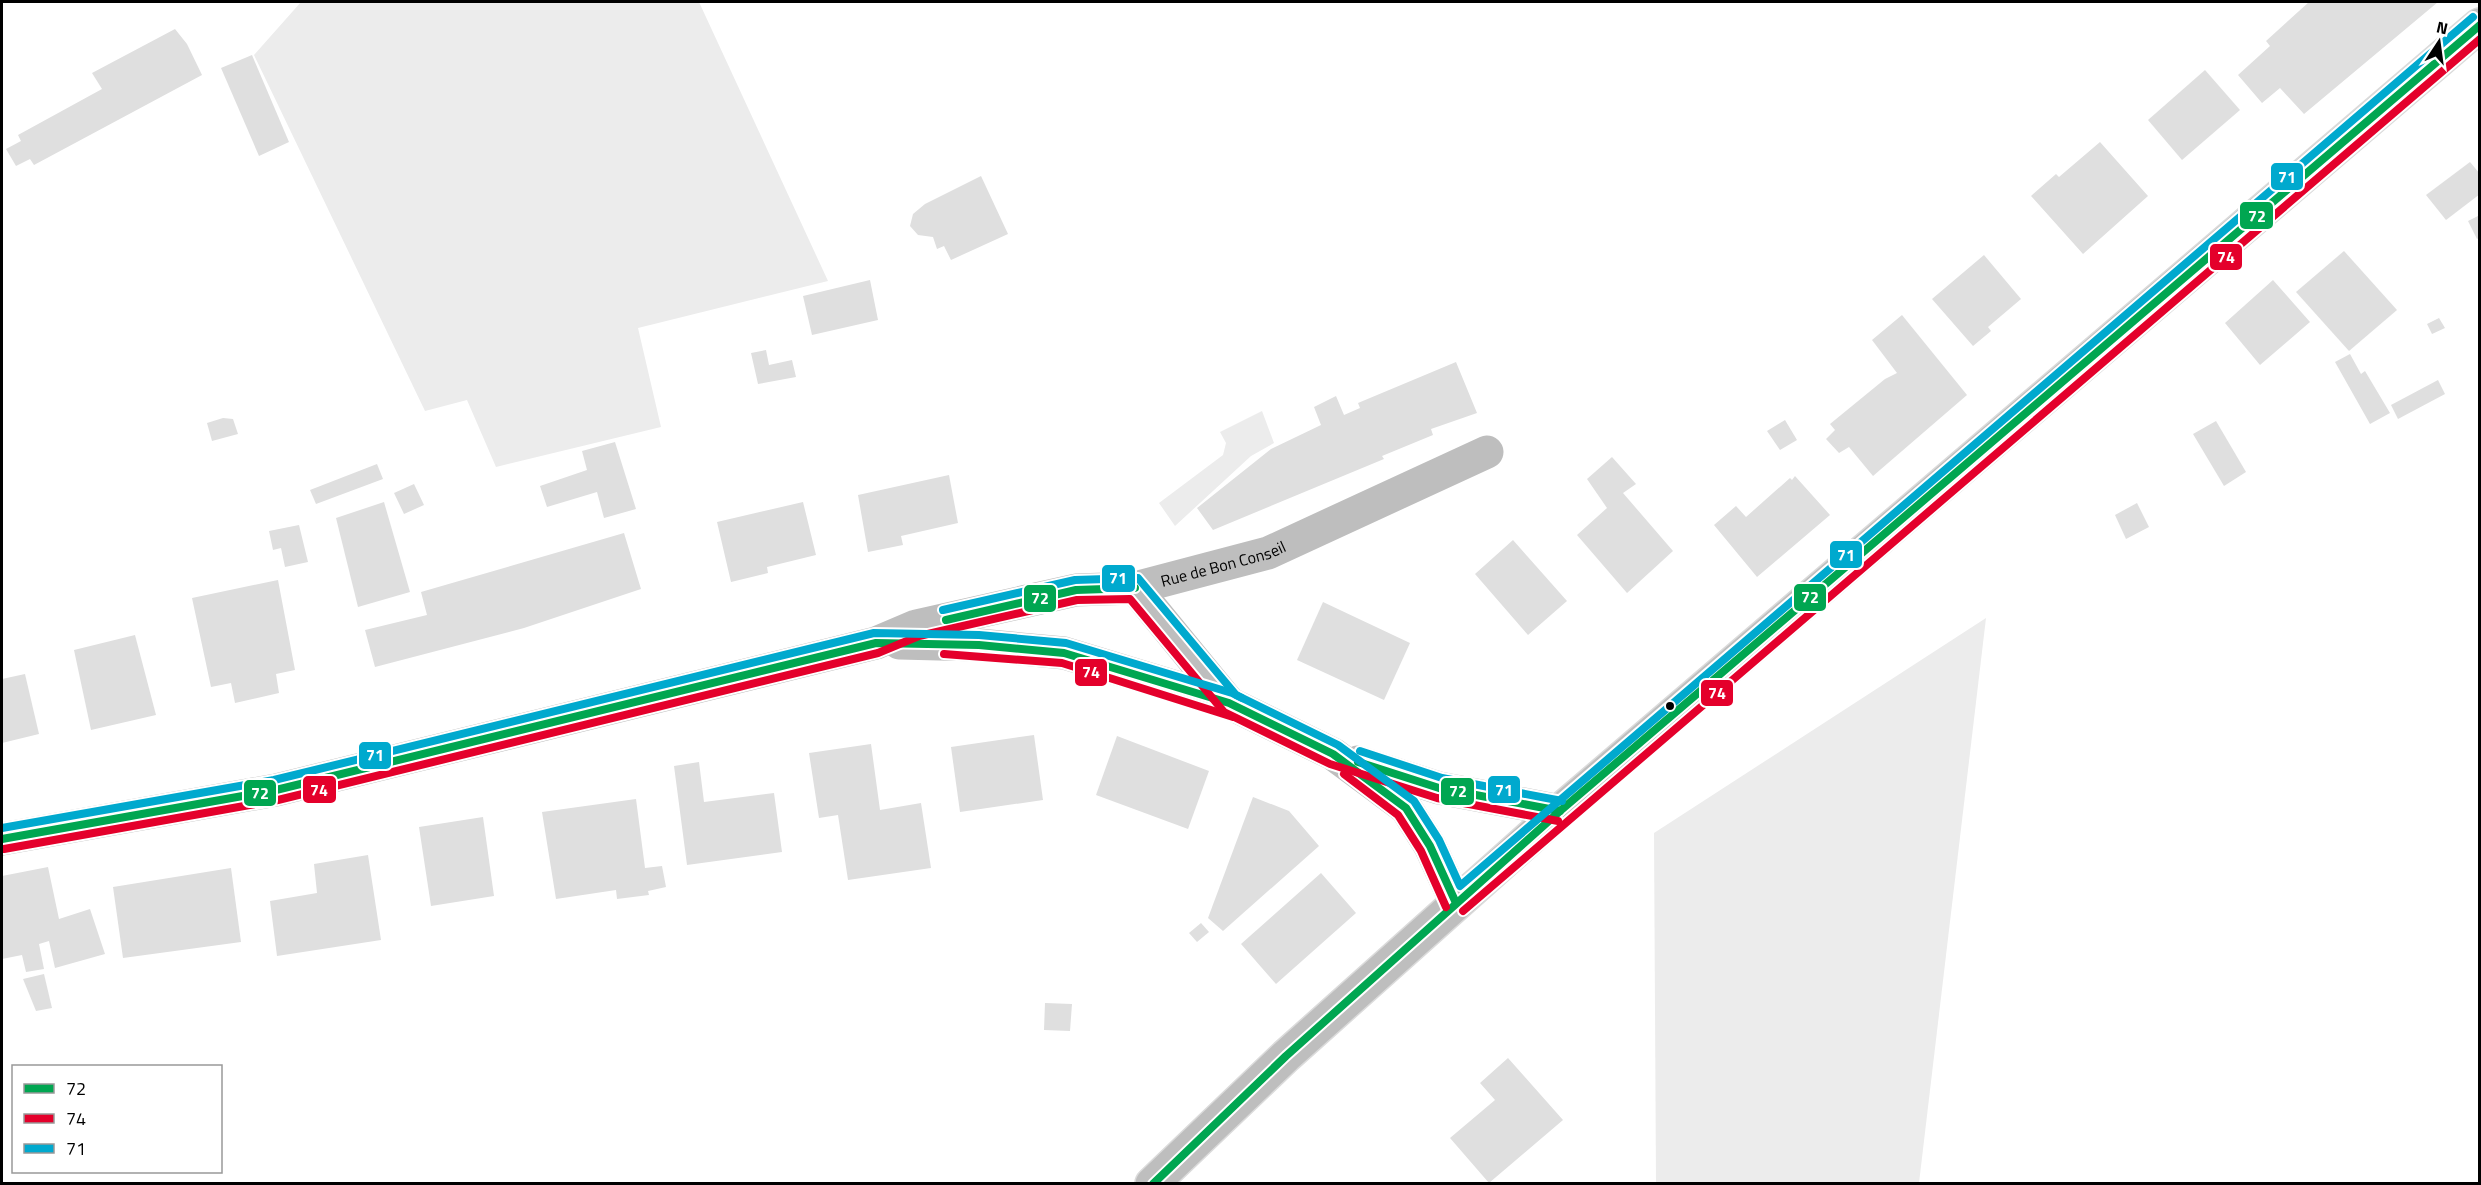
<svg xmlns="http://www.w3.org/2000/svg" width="2481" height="1185" font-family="'Titillium Web',sans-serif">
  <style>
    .green { fill: #ececec }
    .building { fill: #dfdfdf }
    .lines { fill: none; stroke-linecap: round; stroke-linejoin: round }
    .primary-casing { stroke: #dbdbdb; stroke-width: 36 }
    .minor { stroke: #bebebe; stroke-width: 33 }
    .primary { stroke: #bebebe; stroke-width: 33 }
    .bus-1-casing { stroke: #fff; stroke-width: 12 }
    .bus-2-casing { stroke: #fff; stroke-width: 12 }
    .bus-3-casing { stroke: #fff; stroke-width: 12 }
    .bus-1 { stroke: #00a651; stroke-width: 8 }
    .bus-2 { stroke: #e4002b; stroke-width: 8 }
    .bus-3 { stroke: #00a9ce; stroke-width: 8 }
    .bus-dot { fill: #000; stroke: #fff; stroke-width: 2 }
    .labels { text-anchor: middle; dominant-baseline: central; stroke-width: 6; stroke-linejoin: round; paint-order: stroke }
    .street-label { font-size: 16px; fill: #000; stroke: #fff }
    .line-badge { stroke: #fff; stroke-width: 2 }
    .badge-label { font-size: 16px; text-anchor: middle; font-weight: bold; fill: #fff }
  </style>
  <rect width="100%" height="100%" fill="#fff"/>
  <g class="green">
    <polygon points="301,2 699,2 828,281 638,328 661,427 496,467 467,400 425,411 254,55"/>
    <polygon points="1262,411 1274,443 1251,456 1175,526 1159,503 1223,455 1226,443 1220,432"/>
    <polygon points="1986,618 1919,1183 1656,1183 1654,833"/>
  </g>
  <g class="building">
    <polygon points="2309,2 2438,2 2304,114 2280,88 2262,103 2238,75 2270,46 2266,41"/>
    <polygon points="175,29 187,44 202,75 34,165 30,159 16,166 6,149 21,141 18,135 102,89 92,73"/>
    <polygon points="252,55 289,142 259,156 221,68"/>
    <polygon points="2205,70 2240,110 2182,160 2148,120"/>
    <polygon points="2100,142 2148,196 2083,254 2031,196 2056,174 2059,177"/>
    <polygon points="2470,162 2480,174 2480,194 2446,220 2426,195"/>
    <polygon points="981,176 1008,234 951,260 944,246 937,249 933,237 918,235 910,226 913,214 925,204"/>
    <polygon points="2480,215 2480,237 2477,239 2468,221"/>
    <polygon points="2344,251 2397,310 2349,351 2296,292"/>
    <polygon points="1984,255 2021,299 1988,327 1991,331 1973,346 1932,299"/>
    <polygon points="870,280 878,320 812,335 803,296"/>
    <polygon points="2273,280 2310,322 2260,365 2225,323"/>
    <polygon points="1902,315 1967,395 1873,476 1849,447 1839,453 1826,439 1835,430 1830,424 1885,379 1897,373 1872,340"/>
    <polygon points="2439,318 2445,328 2432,334 2427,324"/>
    <polygon points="766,350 769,365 792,360 796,377 758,384 751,353"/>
    <polygon points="2350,354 2361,374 2365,371 2390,413 2370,424 2335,362"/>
    <polygon points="1456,362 1477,413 1431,429 1433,435 1382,456 1384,459 1213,530 1197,508 1271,449 1321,425 1314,407 1336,396 1344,415 1360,408 1358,403"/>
    <polygon points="2438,380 2445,394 2398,419 2391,405"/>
    <polygon points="223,418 233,419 238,434 212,441 207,423"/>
    <polygon points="1785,420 1797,440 1780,450 1767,431"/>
    <polygon points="2216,421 2246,472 2224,486 2193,434"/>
    <polygon points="615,442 636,509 604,518 597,492 547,507 540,486 587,470 582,451"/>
    <polygon points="1612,457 1636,484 1623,493 1673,551 1627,593 1577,535 1607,508 1587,479"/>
    <polygon points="377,464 383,479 316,504 310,490"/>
    <polygon points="949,475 958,523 901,536 903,545 868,552 858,495"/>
    <polygon points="1795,476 1830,515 1757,577 1714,525 1736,506 1746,517 1790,478 1792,480"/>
    <polygon points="414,484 424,505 404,514 394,493"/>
    <polygon points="384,502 410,592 358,607 336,518"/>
    <polygon points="803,502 816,555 767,567 768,573 731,582 717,522"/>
    <polygon points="2137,503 2149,527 2126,539 2115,515"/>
    <polygon points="299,525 308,562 285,567 281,548 273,550 269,531"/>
    <polygon points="624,533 641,589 524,628 375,667 365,630 427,615 421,592"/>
    <polygon points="1513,540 1567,601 1528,635 1475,574"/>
    <polygon points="278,580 295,670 276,674 279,693 235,703 231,683 211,687 192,598"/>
    <polygon points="1323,602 1410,643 1384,700 1297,660"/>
    <polygon points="135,635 156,715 91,730 74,650"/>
    <polygon points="25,674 39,734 2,743 2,679"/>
    <polygon points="1034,735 1043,800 960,812 951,747"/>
    <polygon points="1117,736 1209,771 1188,829 1096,795"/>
    <polygon points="871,744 880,810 921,803 931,868 848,880 838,815 819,818 809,753"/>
    <polygon points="699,762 704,802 774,793 782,852 687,865 674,766"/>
    <polygon points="1253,797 1289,811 1319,846 1223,931 1208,918"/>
    <polygon points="636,799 645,868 662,866 666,887 648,891 649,895 617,899 616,890 556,899 542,812"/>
    <polygon points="483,817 494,896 431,906 419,827"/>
    <polygon points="368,855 381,940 277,956 270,901 317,893 314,864"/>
    <polygon points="48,867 59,919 90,909 105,954 55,968 49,941 39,944 44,969 26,972 22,955 2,959 2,876"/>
    <polygon points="231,868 241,942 123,958 113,887"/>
    <polygon points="1321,873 1356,913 1276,984 1241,944"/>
    <polygon points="1201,923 1209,932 1197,942 1189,933"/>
    <polygon points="44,974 52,1008 36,1011 23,979"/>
    <polygon points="1045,1003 1072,1004 1070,1031 1044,1030"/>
    <polygon points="1508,1058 1563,1120 1489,1183 1450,1138 1495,1100 1480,1083"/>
  </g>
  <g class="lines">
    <defs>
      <polyline id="primary" points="1152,1184 1286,1056 1560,811 2480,25"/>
    </defs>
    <use href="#primary" class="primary-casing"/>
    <g class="minor">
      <polyline points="1135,588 1229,703"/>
      <polyline points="899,643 979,645 1064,653 1229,703 1333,754 1406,808 1430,846 1456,903"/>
      <polyline points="1358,762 1439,788 1560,811"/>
      <path id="s1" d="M2 839 276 790 876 643 916 626 1076 590 1135 588 1268 553 1487 452"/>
    </g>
    <use href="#primary" class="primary"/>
    <defs>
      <g id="bus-1">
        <polyline points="946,620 1076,590 1135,588"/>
        <polyline points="1358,762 1439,788 1560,811"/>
        <polyline points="2,839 276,790 876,643 979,645 1064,653 1229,703 1333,754 1406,808 1430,846 1456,903"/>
        <polyline points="1153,1184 1286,1056 1560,811 2480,25"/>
      </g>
      <g id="bus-2">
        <polyline points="944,654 1062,663 1233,717"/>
        <polyline points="1344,774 1398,815 1421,851 1446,907"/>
        <polyline points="4,849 278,800 878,653 919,636 1077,600 1130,599 1224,712 1330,764 1437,798 1558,821"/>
        <polyline points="1463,911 2480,39"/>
      </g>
      <g id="bus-3">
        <polyline points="943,610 1075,580 1138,578 1236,695 1242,698"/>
        <polyline points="1360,751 1442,778 1562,801"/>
        <polyline points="2,828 274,780 874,633 979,635 1066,643 1232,693 1338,745 1414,801 1439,840 1460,886 2473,17"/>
      </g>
    </defs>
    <use href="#bus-1" class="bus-1-casing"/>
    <use href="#bus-2" class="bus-2-casing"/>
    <use href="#bus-3" class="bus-3-casing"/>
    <use href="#bus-1" class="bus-1"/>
    <use href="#bus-2" class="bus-2"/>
    <use href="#bus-3" class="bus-3"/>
  </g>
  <circle class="bus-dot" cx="1670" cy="706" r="5"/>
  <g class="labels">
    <g class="street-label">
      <text stroke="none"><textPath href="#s1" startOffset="1254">Rue de Bon Conseil</textPath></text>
    </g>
  </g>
  <g class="line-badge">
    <rect x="2270" y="162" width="34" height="29" rx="6" fill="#00a9ce"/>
    <rect x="2239" y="201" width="35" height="29" rx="6" fill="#00a651"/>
    <rect x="2209" y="243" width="34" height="28" rx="6" fill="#e4002b"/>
    <rect x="1829" y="540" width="34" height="29" rx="6" fill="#00a9ce"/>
    <rect x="1101" y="564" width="35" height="29" rx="6" fill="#00a9ce"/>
    <rect x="1793" y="583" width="34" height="29" rx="6" fill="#00a651"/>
    <rect x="1023" y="584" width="34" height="29" rx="6" fill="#00a651"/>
    <rect x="1074" y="658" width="34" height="29" rx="6" fill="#e4002b"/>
    <rect x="1700" y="679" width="34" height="28" rx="6" fill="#e4002b"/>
    <rect x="358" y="741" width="34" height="29" rx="6" fill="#00a9ce"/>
    <rect x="1487" y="775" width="34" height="29" rx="6" fill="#00a9ce"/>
    <rect x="302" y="775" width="35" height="29" rx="6" fill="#e4002b"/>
    <rect x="1440" y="777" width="35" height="29" rx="6" fill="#00a651"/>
    <rect x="243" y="779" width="34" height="28" rx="6" fill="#00a651"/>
  </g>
  <g class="badge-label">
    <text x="2287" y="183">71</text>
    <text x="2257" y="222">72</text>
    <text x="2226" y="263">74</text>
    <text x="1846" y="561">71</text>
    <text x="1118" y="584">71</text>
    <text x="1810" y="603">72</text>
    <text x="1040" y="604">72</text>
    <text x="1091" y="678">74</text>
    <text x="1717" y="699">74</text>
    <text x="375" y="761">71</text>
    <text x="1504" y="796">71</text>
    <text x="319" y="796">74</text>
    <text x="1458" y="797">72</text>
    <text x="260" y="799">72</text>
  </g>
  <rect width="2481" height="1185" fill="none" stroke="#000000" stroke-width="6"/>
  <rect x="12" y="1065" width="210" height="108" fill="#ffffff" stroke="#999999" stroke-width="1.5"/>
  <rect x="24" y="1084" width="30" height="9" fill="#00a651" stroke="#999999" stroke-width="1.5"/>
  <text x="66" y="1095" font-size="18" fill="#000000">72</text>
  <rect x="24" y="1114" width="30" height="9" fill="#e4002b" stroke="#999999" stroke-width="1.5"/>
  <text x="66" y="1125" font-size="18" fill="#000000">74</text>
  <rect x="24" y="1144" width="30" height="9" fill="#00a9ce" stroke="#999999" stroke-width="1.5"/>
  <text x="66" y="1155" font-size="18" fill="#000000">71</text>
  <g transform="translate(2439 42) rotate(13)" stroke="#ffffff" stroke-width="4.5" paint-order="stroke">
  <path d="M0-4.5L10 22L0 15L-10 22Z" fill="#000000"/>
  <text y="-9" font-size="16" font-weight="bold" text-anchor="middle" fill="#000000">N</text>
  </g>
</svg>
